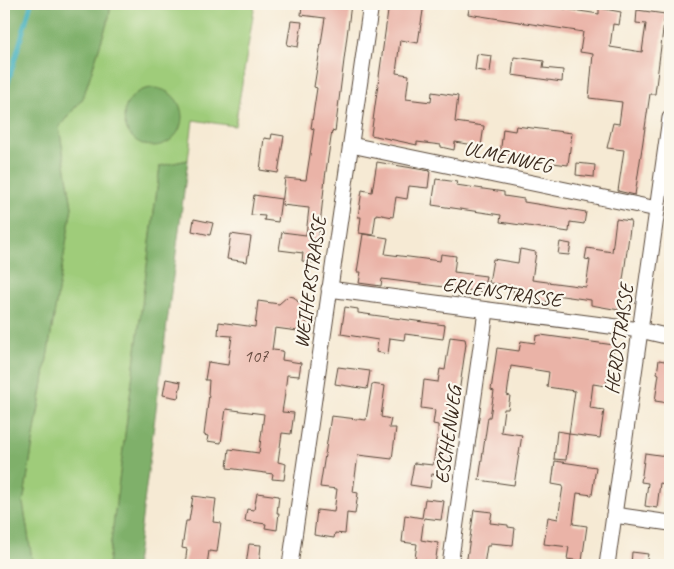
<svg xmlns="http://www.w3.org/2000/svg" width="674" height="569" font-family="Caveat,sans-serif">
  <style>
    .green { fill: #9fcc7a; stroke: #6d7b4c }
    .forest { fill: #7fb06a; stroke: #5d6d44 }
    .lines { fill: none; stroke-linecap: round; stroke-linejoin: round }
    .stream { stroke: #40afbd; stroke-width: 4.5 }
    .building { fill: #eab3a7 }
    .street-casing { stroke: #574739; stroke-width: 17 }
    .street { stroke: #fff; stroke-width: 15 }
    .labels { text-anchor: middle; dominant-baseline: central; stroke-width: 4.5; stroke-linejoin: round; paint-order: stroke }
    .number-label { font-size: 18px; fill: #674c40 }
    .street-label { font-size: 20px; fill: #3b2a1e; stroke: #fbf7ec }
  </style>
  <rect width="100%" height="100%" fill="#fbf7ec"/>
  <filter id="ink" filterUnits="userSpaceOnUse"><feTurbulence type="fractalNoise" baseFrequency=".02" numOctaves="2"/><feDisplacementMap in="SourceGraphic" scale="10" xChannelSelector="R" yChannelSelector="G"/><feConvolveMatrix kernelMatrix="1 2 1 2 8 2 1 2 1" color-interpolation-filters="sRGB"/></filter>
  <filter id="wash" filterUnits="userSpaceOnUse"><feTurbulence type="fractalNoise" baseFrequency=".0096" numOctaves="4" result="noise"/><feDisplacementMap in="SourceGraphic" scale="20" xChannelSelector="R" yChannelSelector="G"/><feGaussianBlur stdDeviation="1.12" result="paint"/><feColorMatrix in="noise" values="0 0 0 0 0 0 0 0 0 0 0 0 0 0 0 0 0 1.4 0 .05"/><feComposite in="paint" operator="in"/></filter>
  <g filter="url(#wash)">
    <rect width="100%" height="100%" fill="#f6ead4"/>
    <polygon class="green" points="111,4 255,4 235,126 193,120 188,160 160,166 108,565 33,565 23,503 72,207 59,127 83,98 109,17"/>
    <g class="forest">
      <polygon points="4,4 111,4 109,17 83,98 59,127 72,207 23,503 33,565 4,565"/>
      <circle cx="153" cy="117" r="29"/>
      <polygon points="188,160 136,565 108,565 160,166"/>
    </g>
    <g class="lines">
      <polyline class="stream" points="4,97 31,4"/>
    </g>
    <g id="blocks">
      <g class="building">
        <polygon points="302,4 351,4 335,132 332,131 325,178 316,263 302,261 303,253 279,250 282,232 306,235 309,208 282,205 285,178 306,180 314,129 311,128 317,88 314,87 325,18 301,15"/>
        <polygon points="389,4 424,4 418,43 400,40 396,73 409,75 406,99 431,102 432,92 458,96 455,122 484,126 481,146 455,142 454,150 441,147 441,145 417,142 417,145 371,135"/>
        <polygon points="470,4 533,4 599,14 599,8 621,12 619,25 613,24 610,47 642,52 646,24 636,23 637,10 665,14 655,94 650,94 635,195 618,191 624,150 607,148 613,123 619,124 622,102 589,98 593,54 580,52 583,32 468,14"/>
        <polygon points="291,21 302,22 298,47 287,45"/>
        <polygon points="477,54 492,56 490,72 475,70"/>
        <polygon points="514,57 544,61 543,68 563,70 562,82 512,75"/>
        <polygon points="516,126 572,133 568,165 500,156 503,129 515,131"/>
        <polygon points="272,134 284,136 278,173 260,170 264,138 271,139"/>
        <polygon points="377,162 430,171 428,188 409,186 407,199 396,197 393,217 376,214 373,235 359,233 361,217 358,217 362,190 372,192"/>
        <polygon points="577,163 595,165 594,177 576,175"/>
        <polygon points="436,179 457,182 456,185 504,192 504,196 524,199 524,202 586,212 584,224 570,222 569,232 500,222 501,215 432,205"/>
        <polygon points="254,195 281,199 278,222 264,220 265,216 251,215"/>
        <polygon points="194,219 213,223 210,235 192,231"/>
        <polygon points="616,219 631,221 619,310 591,305 591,300 548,294 547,302 513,297 514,286 489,283 493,259 518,263 520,249 536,252 532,280 586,287 590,260 585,259 587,248 612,252"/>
        <polygon points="231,234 251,237 247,262 227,259"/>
        <polygon points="363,234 388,238 385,254 440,261 441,254 456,256 454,272 486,276 483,292 382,279 381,286 359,283 361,272 357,272"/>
        <polygon points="560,242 571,244 569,255 558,254"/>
        <polygon points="288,296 294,297 298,302 309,303 305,332 275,328 272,350 283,351 282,360 301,363 299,376 287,375 284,400 282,412 294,413 291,434 282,433 278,462 286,464 284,480 272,479 273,474 227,468 229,449 259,453 264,414 226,409 221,443 207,441 208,436 204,435 209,395 208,395 209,380 205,380 208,362 228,365 232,336 218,335 219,322 255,327 258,301 279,304"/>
        <polygon points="345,307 358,309 358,313 445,325 443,339 405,334 404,340 390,338 388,354 376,352 378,340 341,334"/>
        <polygon points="541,335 614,345 609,380 607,380 606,386 593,384 590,408 604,410 600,438 569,434 575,391 547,387 549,372 511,366 507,395 510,396 508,409 504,409 501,432 522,435 514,485 479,480 488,417 490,417 494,391 491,390 497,348 519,351 521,341 535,343 536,336"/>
        <polygon points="450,337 465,339 466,344 454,428 450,427 446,448 451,449 447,477 432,474 430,488 410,485 414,463 433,465 438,432 438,425 433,424 435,410 421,408 424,380 438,382 440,369 445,370"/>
        <polygon points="659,360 670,362 669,403 655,401 659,374 657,373"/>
        <polygon points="338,367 370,371 367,389 335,384"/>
        <polygon points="166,379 181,382 178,398 163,395"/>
        <polygon points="372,384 385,386 381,417 391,419 389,428 396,428 392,459 358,455 353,492 358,493 355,514 347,513 345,534 335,533 334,538 314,535 317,510 334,512 337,489 320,487 331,416 366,420"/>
        <polygon points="557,431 569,433 566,460 554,459"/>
        <polygon points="645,453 666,456 666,458 670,459 670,485 660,483 657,508 645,506 648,483 641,482"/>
        <polygon points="555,461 596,467 592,495 577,493 573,524 587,526 582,561 567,559 569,547 544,544 548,517 558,519 563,486 552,484"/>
        <polygon points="257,493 279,496 277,513 279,513 277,530 265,528 266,524 245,521 247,509 254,510"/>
        <polygon points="193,496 216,499 213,522 221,523 217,552 209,551 207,565 185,565 187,549 182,548 186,521 189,521"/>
        <polygon points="425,499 444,501 441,520 424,518 421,540 438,543 435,565 414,565 417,544 402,542 405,515 422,518"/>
        <polygon points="474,510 492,512 490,523 508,525 508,527 515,528 513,545 490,543 490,546 487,546 484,565 466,565"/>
        <polygon points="249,544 261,545 259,565 246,565"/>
        <polygon points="632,552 648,554 646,565 631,565"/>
      </g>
    </g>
  </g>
  <g filter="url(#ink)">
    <use href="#blocks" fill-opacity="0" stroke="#574739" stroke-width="1"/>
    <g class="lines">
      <defs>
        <g id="street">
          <polyline points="351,145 657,209"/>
          <polyline points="329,289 640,330 670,337"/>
          <polyline points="614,515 670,523"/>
          <polyline points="290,565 371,4"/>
          <polyline points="450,565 486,311"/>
          <polyline points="607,565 670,118"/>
        </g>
      </defs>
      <use href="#street" class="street-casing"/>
      <use href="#street" class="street"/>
    </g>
  </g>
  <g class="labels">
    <g class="number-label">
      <text x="256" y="356">107</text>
    </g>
    <g class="street-label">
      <text transform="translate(508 157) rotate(12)">ULMENWEG</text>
      <text transform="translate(310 282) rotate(-82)">WEIHERSTRASSE</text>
      <text transform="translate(502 292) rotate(8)">ERLENSTRASSE</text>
      <text transform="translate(619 339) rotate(-82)">HERDSTRASSE</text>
      <text transform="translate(448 435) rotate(-82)">ESCHENWEG</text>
    </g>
  </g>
  <rect width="674" height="569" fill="none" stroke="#fbf7ec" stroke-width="20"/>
</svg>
